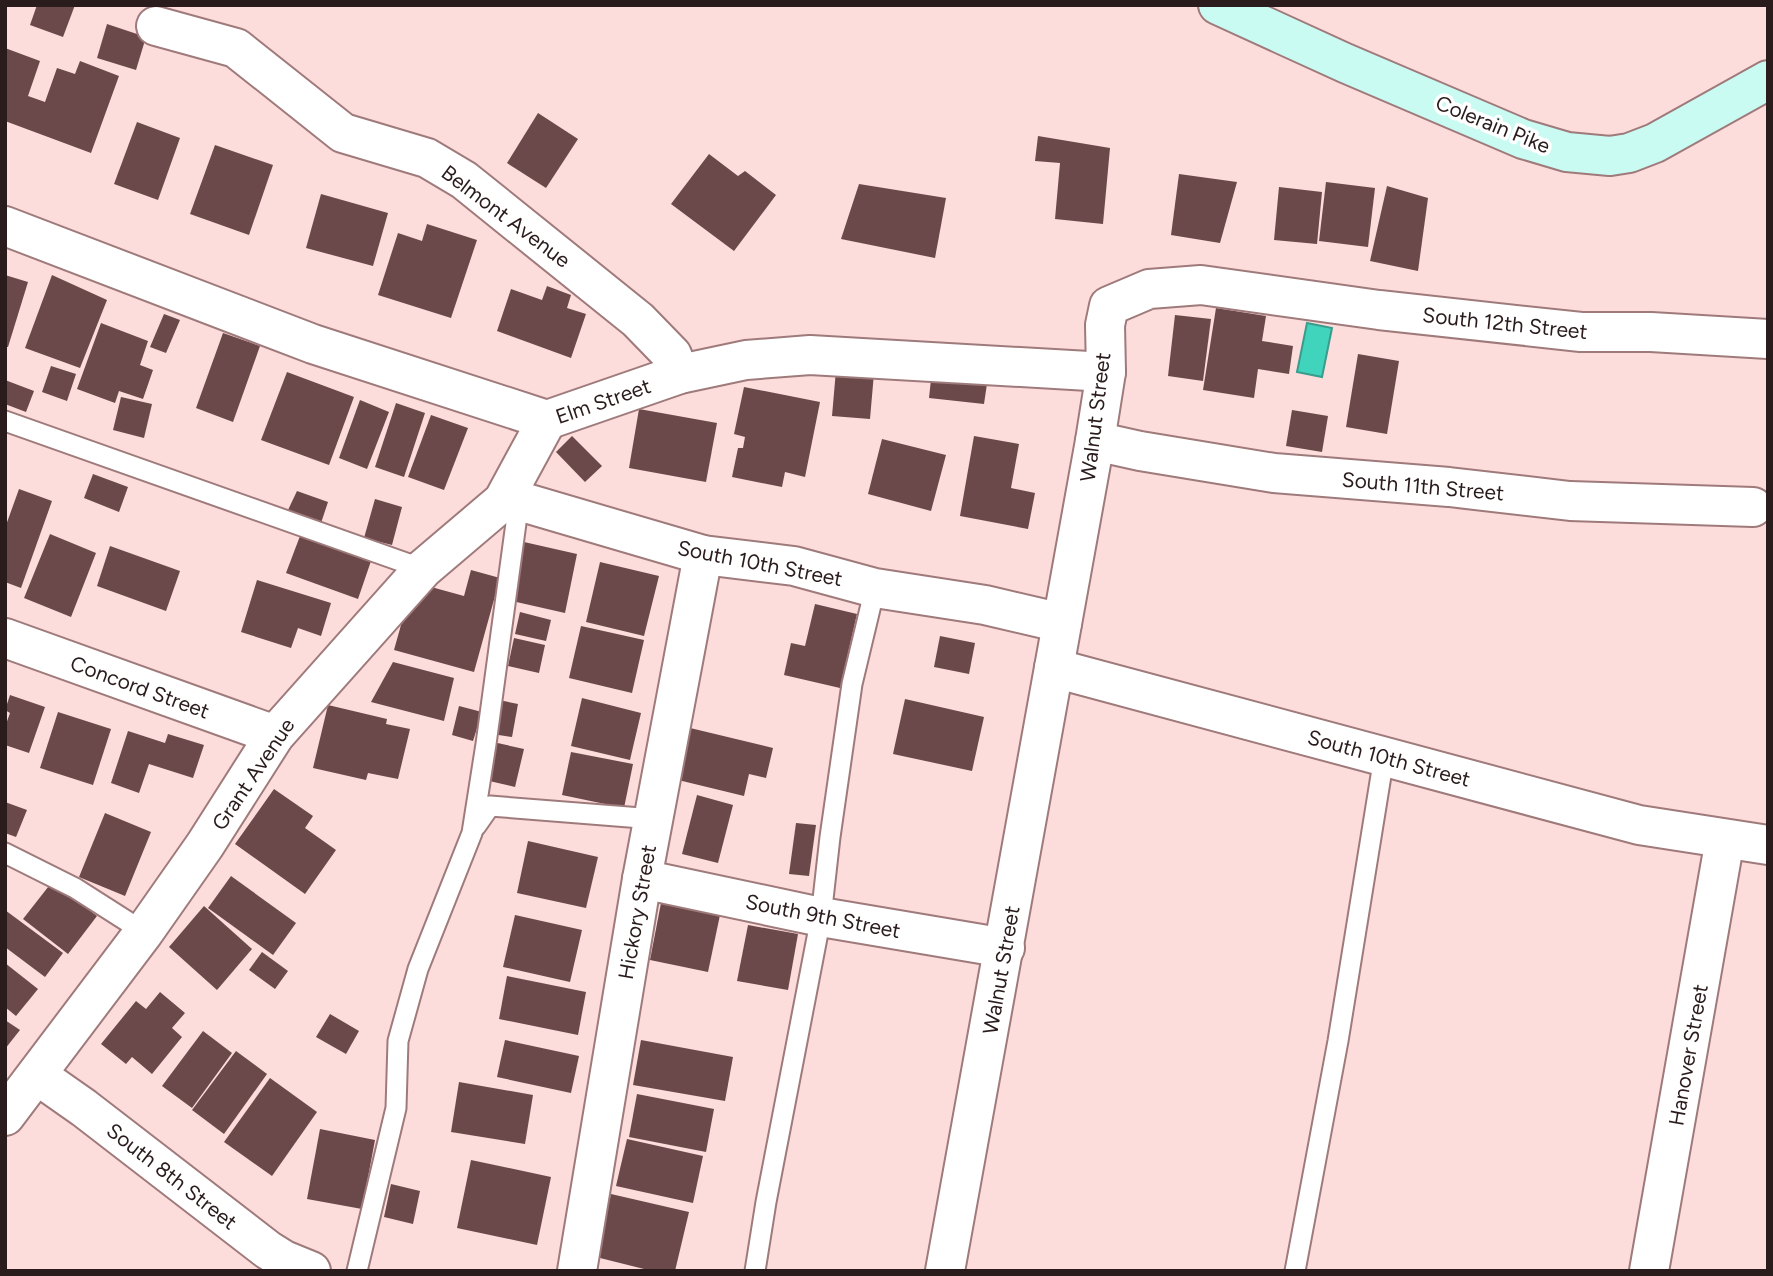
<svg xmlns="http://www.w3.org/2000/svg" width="1773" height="1276" font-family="Figtree,sans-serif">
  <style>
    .water { fill: #40d4bc; stroke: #399c8c; stroke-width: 2 }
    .building { fill: #6b494b }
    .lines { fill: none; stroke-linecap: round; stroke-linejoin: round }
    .service-casing { stroke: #9f7a7b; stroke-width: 23 }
    .minor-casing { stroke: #9f7a7b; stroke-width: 42 }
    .secondary-casing { stroke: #9f7a7b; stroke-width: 42 }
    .service { stroke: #fff; stroke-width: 19 }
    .minor { stroke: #fff; stroke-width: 38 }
    .secondary { stroke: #c9fbf3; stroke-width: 38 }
    .labels { text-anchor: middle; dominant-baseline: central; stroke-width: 7; stroke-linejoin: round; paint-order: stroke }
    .street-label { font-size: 21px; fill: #2a1b1c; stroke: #fff }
  </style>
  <rect width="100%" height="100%" fill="#fddcdc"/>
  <polygon class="water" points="1307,323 1332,328 1322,377 1297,372"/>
  <g class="building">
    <polygon points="37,5 75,5 63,37 30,25"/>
    <polygon points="107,24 146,37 136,70 97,58"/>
    <polygon points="5,48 40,61 28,96 45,102 57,68 75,74 80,61 119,76 91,153 5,121"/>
    <polygon points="538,113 578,139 546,188 507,163"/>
    <polygon points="137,122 180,138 158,200 114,184"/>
    <polygon points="1038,136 1110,148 1103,224 1055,219 1060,163 1035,161"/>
    <polygon points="215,145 273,165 249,235 190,214"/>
    <polygon points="709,154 738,176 745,171 776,195 734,251 671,204"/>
    <polygon points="1179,174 1237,182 1220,243 1171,235"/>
    <polygon points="1326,182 1375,188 1368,247 1319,241"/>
    <polygon points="859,184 946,198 935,258 841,239"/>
    <polygon points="1387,186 1428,198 1418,271 1370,261"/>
    <polygon points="1279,187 1322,192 1317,244 1274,240"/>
    <polygon points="321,194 388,213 373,266 306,248"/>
    <polygon points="427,224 477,240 451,318 378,295 398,233 422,241"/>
    <polygon points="5,275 28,282 8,347 5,347"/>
    <polygon points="52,275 107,300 80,368 25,348"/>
    <polygon points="547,286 571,295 567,308 586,314 571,358 497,331 511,289 542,300"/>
    <polygon points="1216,308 1266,316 1262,341 1293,346 1289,374 1258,369 1254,398 1203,390"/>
    <polygon points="164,314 180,320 166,353 150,347"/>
    <polygon points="1175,315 1211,319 1203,381 1168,376"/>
    <polygon points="101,323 148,341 140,365 153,370 143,399 119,391 115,403 77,389"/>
    <polygon points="223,333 260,346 233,422 196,408"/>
    <polygon points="1358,354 1399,361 1387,434 1346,427"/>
    <polygon points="51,366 76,374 67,401 42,392"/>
    <polygon points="836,370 874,373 870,419 832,416"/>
    <polygon points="932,370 988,377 984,404 929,398"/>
    <polygon points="287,372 354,397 329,465 261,440"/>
    <polygon points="5,380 34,391 26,412 5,404"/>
    <polygon points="744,387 820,402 805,477 785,472 782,487 732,477 738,448 743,448 745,437 734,434"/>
    <polygon points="121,397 152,404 144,438 113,430"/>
    <polygon points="360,400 389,412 367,469 339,458"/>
    <polygon points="396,403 425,413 404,477 375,467"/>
    <polygon points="639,409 717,423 706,482 629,468"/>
    <polygon points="1292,410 1328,416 1322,452 1286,446"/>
    <polygon points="431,415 468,428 444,490 408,477"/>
    <polygon points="572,436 602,466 585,482 556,452"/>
    <polygon points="974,436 1019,444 1011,488 1035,493 1028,529 960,516"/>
    <polygon points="882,439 946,455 931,511 868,494"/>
    <polygon points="93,474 128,487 119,512 84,498"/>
    <polygon points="19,489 52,501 21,588 5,582 5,528"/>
    <polygon points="297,491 328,502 321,523 288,510"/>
    <polygon points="375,499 402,507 392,545 364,538"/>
    <polygon points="50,534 96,553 71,617 24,598"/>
    <polygon points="300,536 371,561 358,599 286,573"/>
    <polygon points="524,542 577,554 565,613 512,601"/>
    <polygon points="110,546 180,571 166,611 97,586"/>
    <polygon points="600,562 659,576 644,636 586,622"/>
    <polygon points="471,570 500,578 474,672 394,650 413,582 464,596"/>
    <polygon points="257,580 331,603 321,636 298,628 291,648 241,632"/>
    <polygon points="815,604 857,614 840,688 784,675 791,643 805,646"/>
    <polygon points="520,612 551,620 546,641 515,634"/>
    <polygon points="581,626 644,640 632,693 569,678"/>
    <polygon points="940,636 975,643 969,674 934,667"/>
    <polygon points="514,638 545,645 539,673 508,666"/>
    <polygon points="393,662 454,678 444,721 371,702"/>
    <polygon points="10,695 45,707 29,753 5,745 5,727 10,713 5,710"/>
    <polygon points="582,698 641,713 630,760 571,746"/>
    <polygon points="905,699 984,717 972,771 893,754"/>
    <polygon points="499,700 518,704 512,737 492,734"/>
    <polygon points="328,705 387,719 386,724 410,729 398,779 368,773 366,780 313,768"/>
    <polygon points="459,706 482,712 473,741 452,735"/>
    <polygon points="58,712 111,729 93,785 40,768"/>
    <polygon points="686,727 773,748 766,778 749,774 744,796 674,779"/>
    <polygon points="128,731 165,743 168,734 204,745 193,778 149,764 139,793 111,783"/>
    <polygon points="493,742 524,749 515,787 485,780"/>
    <polygon points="571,752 633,764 624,808 562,795"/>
    <polygon points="274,789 313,816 305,828 336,850 305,894 235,844"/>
    <polygon points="697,795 733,805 718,863 682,854"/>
    <polygon points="5,802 27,810 16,837 5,833"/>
    <polygon points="105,813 151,832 125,896 79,877"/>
    <polygon points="796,823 816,825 809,876 789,874"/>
    <polygon points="528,841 598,857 586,908 517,893"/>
    <polygon points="231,876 296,923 273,955 208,908"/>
    <polygon points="52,882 97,916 68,954 23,919"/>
    <polygon points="661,903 720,915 708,972 650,960"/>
    <polygon points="204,906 252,949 217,990 169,947"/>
    <polygon points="5,910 63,953 45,977 5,947"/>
    <polygon points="515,915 582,930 570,982 503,967"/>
    <polygon points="748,925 798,934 788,990 737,981"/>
    <polygon points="262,952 288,971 275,989 249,970"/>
    <polygon points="5,963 38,989 16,1016 5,1007"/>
    <polygon points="507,976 586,992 578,1035 499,1019"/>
    <polygon points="160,992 185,1013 172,1028 182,1037 152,1074 132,1057 126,1064 101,1044 136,1001 146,1009"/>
    <polygon points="330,1014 359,1031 346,1054 316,1037"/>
    <polygon points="5,1020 20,1030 5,1049"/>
    <polygon points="203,1031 232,1053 192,1108 162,1086"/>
    <polygon points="505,1040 579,1056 571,1093 497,1077"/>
    <polygon points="641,1040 733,1057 725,1101 633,1085"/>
    <polygon points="236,1051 267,1074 224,1134 192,1110"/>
    <polygon points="270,1078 317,1112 272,1176 224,1142"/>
    <polygon points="459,1082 533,1095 525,1144 451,1132"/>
    <polygon points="637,1094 714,1109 706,1152 629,1137"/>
    <polygon points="320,1129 375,1140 362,1209 307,1199"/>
    <polygon points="627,1139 703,1156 693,1203 616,1186"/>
    <polygon points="471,1160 551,1177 537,1245 457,1228"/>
    <polygon points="391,1184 420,1191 413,1224 384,1217"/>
    <polygon points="611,1194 689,1212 675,1271 652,1271 596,1257"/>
  </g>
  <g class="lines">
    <defs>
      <g id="service">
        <polyline points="5,421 423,569"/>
        <polyline points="476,826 490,806 654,819"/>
        <polyline points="5,853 75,888 144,932"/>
        <polyline points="357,1271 396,1108 398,1041 418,969 472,833 486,744 519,501"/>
        <polyline points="755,1271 766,1202 821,917 830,837 852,684 875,588"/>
        <polyline points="1295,1271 1338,1041 1384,757"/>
      </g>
      <g id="minor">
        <polyline points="156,26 236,48 343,133 427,158 464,180 638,320 672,355 680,374"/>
        <polyline points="5,226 313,344 547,420 680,374 746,360 810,355 1106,372"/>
        <polyline points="1095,441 1140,451 1274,473 1449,487 1570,501 1753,507"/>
        <polyline points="503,501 519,501 703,555 794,566 875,588 985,605 1062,623"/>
        <polyline points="5,638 275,735"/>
        <polyline points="1054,668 1639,825 1768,845"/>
        <polyline points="642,879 821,917 1005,948"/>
        <polyline points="37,1075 84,1108 268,1250 284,1260 311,1271"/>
        <polyline points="5,1116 144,932 205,845 275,735 423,569 503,501 547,420"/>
        <polyline points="577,1271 642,879 703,555"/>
        <polyline points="945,1271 1095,441 1106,372 1105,325 1109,306 1149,289 1201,285 1379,310 1581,332 1651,332 1768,339"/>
        <polyline points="1649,1271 1725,839"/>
      </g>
      <polyline id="secondary" points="1218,5 1345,63 1523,139 1567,152 1610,156 1629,153 1655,143 1768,80"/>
    </defs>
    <use href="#service" class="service-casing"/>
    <use href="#minor" class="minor-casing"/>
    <use href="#secondary" class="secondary-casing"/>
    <use href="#service" class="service"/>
    <use href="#minor" class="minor"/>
    <use href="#secondary" class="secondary"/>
  </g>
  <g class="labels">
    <g class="street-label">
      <text transform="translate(1493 124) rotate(22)">Colerain Pike</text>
      <text transform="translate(506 216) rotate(37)">Belmont Avenue</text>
      <text transform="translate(1505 323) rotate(6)">South 12th Street</text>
      <text transform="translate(603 401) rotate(-19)">Elm Street</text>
      <text transform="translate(1095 417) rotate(-83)">Walnut Street</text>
      <text transform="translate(1423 486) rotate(5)">South 11th Street</text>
      <text transform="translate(760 563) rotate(11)">South 10th Street</text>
      <text transform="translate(140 687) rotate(20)">Concord Street</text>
      <text transform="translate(1389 758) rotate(15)">South 10th Street</text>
      <text transform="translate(253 774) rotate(-56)">Grant Avenue</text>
      <text transform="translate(637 912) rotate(-80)">Hickory Street</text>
      <text transform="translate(823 916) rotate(11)">South 9th Street</text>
      <text transform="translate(1001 970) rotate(-80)">Walnut Street</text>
      <text transform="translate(1688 1055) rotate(-80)">Hanover Street</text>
      <text transform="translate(172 1176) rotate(38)">South 8th Street</text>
    </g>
  </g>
  <rect width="1773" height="1276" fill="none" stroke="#2a1b1c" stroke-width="14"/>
</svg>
